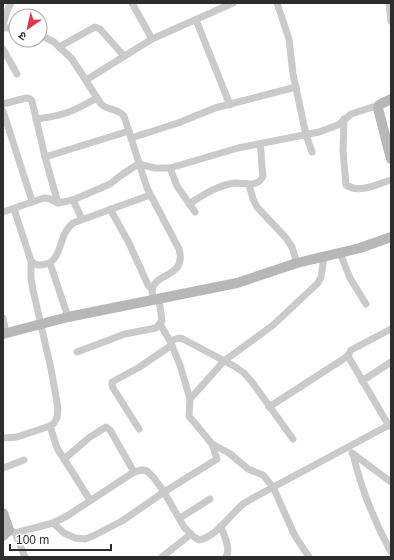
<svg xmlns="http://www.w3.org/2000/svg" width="394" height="560" font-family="Arial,'Noto Sans Devanagari',sans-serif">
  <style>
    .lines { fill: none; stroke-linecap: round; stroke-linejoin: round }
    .street { stroke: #cacaca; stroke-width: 7 }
    .secondary { stroke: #b7b7b7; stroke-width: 10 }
  </style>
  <rect width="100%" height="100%" fill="#fff"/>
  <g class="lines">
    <g class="street">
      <polyline points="132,3 152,39"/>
      <polyline points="277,3 289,39 293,74 306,135 312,152"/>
      <polyline points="389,3 391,21"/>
      <polyline points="196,20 230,105"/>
      <polyline points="3,25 7,11 11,3"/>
      <polyline points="3,28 16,28"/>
      <path d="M40 35 54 42 72 59 101 104C110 112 114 106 124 116L147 188 179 249C187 278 155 272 152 290 152 292 153 297 154 299"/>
      <polyline points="59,47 95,27 100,29 124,56"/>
      <polyline points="3,49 17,74"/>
      <polyline points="86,80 152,39 233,3"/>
      <polyline points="3,104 26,98 30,99 32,101 45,157 58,203"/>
      <polyline points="3,111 32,201"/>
      <path d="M36 119C63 116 74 111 97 98"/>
      <path d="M344 119 343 151 346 185C359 194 377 184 391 180"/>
      <polyline points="131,138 178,123 215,108 296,87"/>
      <polyline points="45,157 129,131"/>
      <polyline points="170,168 177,186 195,212"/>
      <polyline points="249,185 253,199 257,207 286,238 292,247 297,263"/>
      <polyline points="73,200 82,219"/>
      <path d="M189 204C203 195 218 185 235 183 245 183 258 188 263 176 261 165 262 155 260 144"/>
      <path d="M14 209 31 261C37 267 43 265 50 263L68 317"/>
      <polyline points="110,209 128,241 148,285 152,289"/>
      <polyline points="3,212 44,198 50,199 58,203 73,200 110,184 120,176 138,164 155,168 170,168 238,148 319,132 338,125 351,114 379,105"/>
      <polyline points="340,253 350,278 366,304"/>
      <polyline points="31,261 31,278 33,290 51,369 58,408 57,418 54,423 50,426"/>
      <path d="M50 263C63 253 59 234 73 223L150 195"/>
      <polyline points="3,318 6,333"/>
      <polyline points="160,324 170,341"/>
      <polyline points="77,352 125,334 156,328 162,321 159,299"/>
      <polyline points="362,381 391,362"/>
      <polyline points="190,399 224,361 272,326 318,283 321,277 324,257"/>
      <polyline points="269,407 348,356"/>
      <polyline points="389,426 348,356 351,350 391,329"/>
      <polyline points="139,429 113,388 112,385 112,382 138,368 172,345"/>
      <polyline points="3,438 17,437 50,426 57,448 90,500"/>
      <polyline points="212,444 229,453 248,469 263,475 273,487 295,536 309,557"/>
      <polyline points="352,453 391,482"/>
      <path d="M353 454C361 488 374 521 391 552"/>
      <polyline points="64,459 90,437 106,427 110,430 134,472"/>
      <polyline points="3,468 24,460"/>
      <polyline points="180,518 210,499"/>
      <polyline points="53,523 64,533 75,538 85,539 93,536 122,521 164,492 217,459 212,444 189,416 190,399 180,365 170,341 179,338 183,339 234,366 244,373 252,382 293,439"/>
      <path d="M221 526C224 536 231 548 226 557"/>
      <path d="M9 530 15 533 53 523 67 516 134 472 142 470 147 471 154 478 164 492 184 527 194 537 199 540C216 537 230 515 243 504 246 502 250 500 253 498L391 424"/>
      <polyline points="15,533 25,557"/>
      <polyline points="162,557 191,534"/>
    </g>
    <g class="secondary">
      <polyline points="391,99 379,105 378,108 391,159"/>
      <polyline points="3,334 68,317 237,283 297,263 360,248 391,237"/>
      <polyline points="3,513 9,530 3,536"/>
    </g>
  </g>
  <rect width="394" height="560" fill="none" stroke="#2d2d2d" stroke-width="8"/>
  <g transform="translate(28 28) rotate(214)"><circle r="19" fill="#ffffff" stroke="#ababab"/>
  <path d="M0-3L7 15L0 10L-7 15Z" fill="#d93a4a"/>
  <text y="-6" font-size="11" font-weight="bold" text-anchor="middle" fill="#2d2d2d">उ</text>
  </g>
  <path d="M10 544v6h101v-6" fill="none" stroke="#2d2d2d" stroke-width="2"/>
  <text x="16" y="544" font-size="12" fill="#2d2d2d" stroke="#ffffff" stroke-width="3" paint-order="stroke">100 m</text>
</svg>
